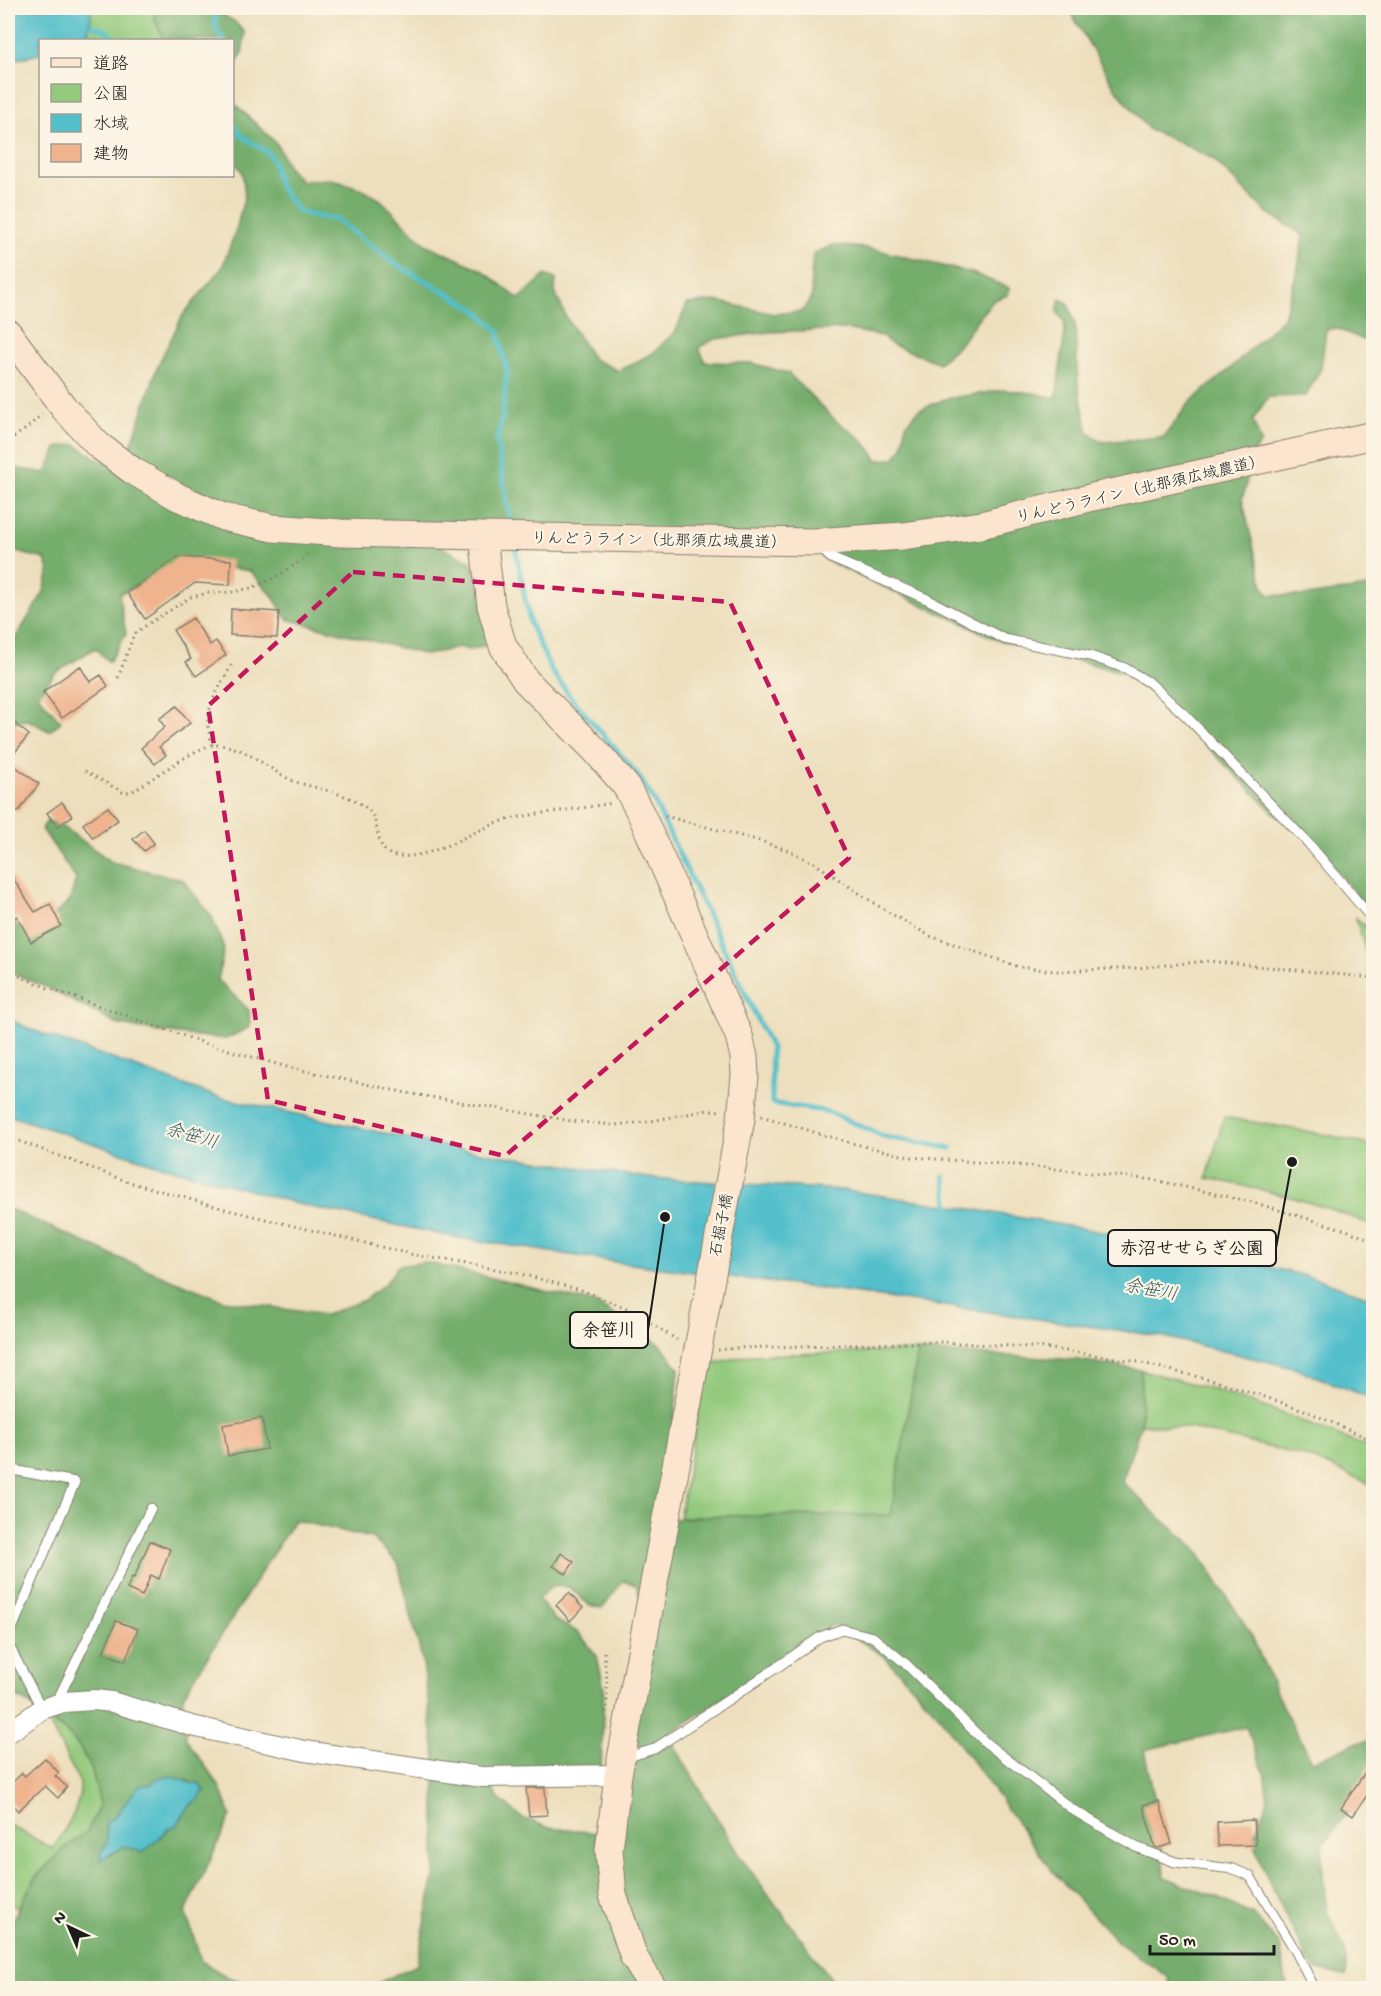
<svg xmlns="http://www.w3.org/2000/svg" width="1381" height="1996" font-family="'Gochi Hand','Klee One',sans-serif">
	<rect width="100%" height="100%" fill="#fcf5e5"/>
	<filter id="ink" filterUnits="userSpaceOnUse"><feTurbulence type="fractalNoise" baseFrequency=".0167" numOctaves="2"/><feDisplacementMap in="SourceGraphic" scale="12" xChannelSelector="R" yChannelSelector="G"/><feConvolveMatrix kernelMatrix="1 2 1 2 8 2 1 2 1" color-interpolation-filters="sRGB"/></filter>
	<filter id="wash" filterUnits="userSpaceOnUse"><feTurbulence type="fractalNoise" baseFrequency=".008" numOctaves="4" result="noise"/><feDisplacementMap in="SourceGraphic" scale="24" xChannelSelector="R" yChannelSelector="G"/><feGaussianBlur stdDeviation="1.35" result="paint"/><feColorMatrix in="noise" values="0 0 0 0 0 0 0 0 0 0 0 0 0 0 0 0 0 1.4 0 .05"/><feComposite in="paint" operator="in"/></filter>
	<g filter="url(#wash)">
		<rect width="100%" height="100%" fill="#eddfbd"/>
		<path fill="#92c97c" stroke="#57724c" stroke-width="1.5" d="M89,8H158L154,18L164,40H86L91,17Z
			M1356,918L1373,933V972H1368V960Z
			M1224,1117L1328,1135L1373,1146V1226C1321,1202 1263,1190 1207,1178Z
			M918,1351L891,1515L713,1516L679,1519L707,1365L749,1355Z
			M1141,1370L1208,1388L1276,1411L1366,1447L1373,1451V1485L1308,1457L1190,1428L1141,1424Z
			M47,1719L67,1732L80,1748L92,1770L100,1804L87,1832L65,1848L35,1878L18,1909L8,1902V1824L53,1849C65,1828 82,1807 80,1783Z"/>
		<path fill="#75ad6c" stroke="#486444" stroke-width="1.5" fill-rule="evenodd" d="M158,8H224L222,14L235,22L245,33L242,54L233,69L232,40H164L154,18Z
			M1068,8H1373V344L1336,328L1326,330L1321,368L1306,396L1268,397L1253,420L1261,443L1250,456L1246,487L1242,499L1263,586L1269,595L1307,596L1373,586V915L1307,835L1277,816L1156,696L1125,673L998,640L826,560L801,537L437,545L471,562L480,591L489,644L470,650L458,647L427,655L287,619L272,595L250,571L206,564L171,569L119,594L126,634L109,662L95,648L55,673L38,695L61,722L49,731L28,720L8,723V650L44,592L49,570L45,559L8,550V467L46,473L57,448L75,444L99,460L116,465L130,449L158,365L183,315L222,268L237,227L245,194L242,172L233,159V102L277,144L288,167L301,181L330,179L360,188L381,200L425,244L482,270L519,299L545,275L556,279L555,292L567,319L593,359L619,371L653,353L676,331L687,304L716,301L774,314L803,311L812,296L811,279L813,254L833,245L873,249L975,274L1009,288L1008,295L994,300L979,317L961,343L939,363L891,344L882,336L845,329L770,332L715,339L699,347L705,362L751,363L788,373L836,421L862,439L878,460L894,459L903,447L906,424L919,410L945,399L1004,390L1033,393L1056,398L1065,331L1064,321L1057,312L1060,299L1068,303L1075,324L1078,384L1088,433L1103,442L1164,437L1189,403L1232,367L1284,317L1298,268L1303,235L1266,212L1213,159L1181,143L1149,130L1115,88Z
			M47,821L63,827L112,862L183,880L212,917L224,948L218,980L249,1010L250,1027L226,1039L152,1031L116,1024L48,988L8,971V919L24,931L48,921L70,900L76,879L42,829Z
			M8,1208L121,1259L223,1300L325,1315L364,1300L386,1283L398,1266L425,1262L595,1303L641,1331L663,1347L679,1369L670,1466L659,1520L713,1516L891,1515L918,1351L1078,1360L1141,1370V1424L1122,1482L1160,1518L1195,1547L1251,1634L1282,1706L1313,1762L1352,1744L1373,1740V1773L1357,1800L1323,1844L1322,1863L1327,1912L1346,1952V1976L1318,1970L1308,1961L1271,1886L1253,1840L1268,1798L1264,1772L1246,1727L1144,1750L1160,1825L1164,1878L1214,1896L1253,1915L1280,1945L1287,1988H1171L1168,1977L1119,1943L1053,1872L938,1714L885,1657L834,1624L668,1735L738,1854L838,1988H367L417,1965L435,1872V1754L423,1663L398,1563L372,1538L294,1520L183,1696L186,1739L218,1784L231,1815L186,1912L201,1961L227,1977L266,1988H8V1928L35,1878L64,1848L87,1832L100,1804L92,1770L80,1748L67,1732L42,1715L35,1707L17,1697L8,1696ZM623,1581L636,1585L650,1628L616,1835L550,1828L522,1818L500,1800L492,1788L493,1773L601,1770L604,1688L597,1656L578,1632L555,1620L538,1599L552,1586L569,1587L589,1605L602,1608ZM170,1777L188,1781L205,1791L189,1807L176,1826H171L160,1836L134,1848L125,1846L116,1851L110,1856L100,1855C102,1851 106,1846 107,1842C107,1839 106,1835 107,1832C114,1808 146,1781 170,1777Z"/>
		<path fill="#52bfcb" stroke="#376e74" stroke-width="1.5" d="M8,8H89L91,17L86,40H40V54L8,61Z
			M8,1019L32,1030L218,1097L453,1148L648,1178L843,1190L971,1209L1171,1244L1315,1278L1373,1298V1399L1294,1368L1160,1336L830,1290L616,1262L453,1237L306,1206L155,1164L8,1115Z
			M169,1776C180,1778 190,1785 199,1784L205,1791L189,1807L176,1826L171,1827L143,1853L125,1846L100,1860V1855L107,1842L106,1822L115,1817L137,1788L142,1785H149L159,1778Z"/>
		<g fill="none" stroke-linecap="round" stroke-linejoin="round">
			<path stroke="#52bfcb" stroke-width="5" d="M217,8C214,22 214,29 224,40
				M92,25L107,31L117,40
				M232,123L242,136L267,152L273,161L279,186L296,209L308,215L336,219L394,263L477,310L498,331L507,372L502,417L497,441L511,528
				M515,546L530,624L551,670L572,699L638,775L654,801L771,1048L772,1103L829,1112L885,1137L951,1148
				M944,1176L950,1213"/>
		</g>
		<g id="blocks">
			<path fill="#efb38e" d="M178,557L231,560L230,585L195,583L145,619L127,593Z
				M231,609L279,612L277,638L230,635Z
				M193,618L210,645L216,641L226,655L196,676L186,662L191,659L173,630Z
				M80,666L90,682L101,675L108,686L62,718L43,692Z
				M177,706L190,723L159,747L166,755L155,764L141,748L165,727L159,719Z
				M8,718L29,735L8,761Z
				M8,761L39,784L18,812L8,804Z
				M62,802L72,816L57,827L47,813Z
				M108,807L118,820L93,838L83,824Z
				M144,830L154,843L144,851L133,839Z
				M8,871L35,912L50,904L61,926L31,942L17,916L8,923Z
				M262,1418L267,1449L228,1456L223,1425Z
				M150,1541L170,1549L159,1579L151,1575L142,1596L127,1589L132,1577L134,1578Z
				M561,1553L574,1562L566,1574L553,1566Z
				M569,1593L583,1608L570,1621L556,1605Z
				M116,1621L138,1629L125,1661L103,1653Z
				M45,1758L59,1773L55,1776L67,1787L58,1798L45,1786L18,1811L8,1799V1787L22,1773L25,1776Z
				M1374,1759V1785L1353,1816L1341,1808Z
				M526,1788H545L547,1815L529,1816Z
				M1159,1801L1172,1844L1158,1848L1155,1847L1143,1805Z
				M1254,1820L1256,1845L1218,1846L1217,1822Z"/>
		</g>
	</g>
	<g filter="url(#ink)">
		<use href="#blocks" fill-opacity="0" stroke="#847e6c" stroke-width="1.5"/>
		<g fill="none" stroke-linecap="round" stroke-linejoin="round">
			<defs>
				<path id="lane" d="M820,548L831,558L927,599L1004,639L1090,656L1125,668L1150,683L1186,716L1309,844L1374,921
					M8,1469L75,1482L8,1638
					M8,1644L42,1709
					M56,1703L151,1508
					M625,1758L654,1749L779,1666L820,1637L842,1629L873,1637L906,1664L986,1743L1073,1810L1136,1847L1175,1862L1233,1869L1250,1876L1295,1950L1313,1985"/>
				<path id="street" d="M8,1733L42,1709L64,1702L94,1700L112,1702L192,1726L305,1751L481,1777L618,1775"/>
				<path id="secondary" d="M8,333L64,408L98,445L133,471L178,497L223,517L273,528L341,533L483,536L814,542L903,536L981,525L1093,497L1374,435
					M483,536L491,606L503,646L526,681L595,750L626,786L641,814L739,1036L744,1057L745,1075L741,1119L618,1775L609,1850L613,1895L634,1957L653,1988"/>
			</defs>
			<use href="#lane" stroke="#847e6c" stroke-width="11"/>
			<use href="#street" stroke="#847e6c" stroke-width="22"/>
			<use href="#secondary" stroke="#847e6c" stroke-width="29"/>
			<path stroke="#847e6c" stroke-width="3" stroke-dasharray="1.5 4.5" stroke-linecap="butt" d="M8,437L12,438L26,429L42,414
				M118,678L134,634L145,626L191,597L208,593L234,592L254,587L276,577L301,561L308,553
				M212,745C211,739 209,733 208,726C206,705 223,682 232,664
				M85,771L124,793L135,790C151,780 197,746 214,745C246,744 268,771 296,782C317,789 356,794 371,813C381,827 374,853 397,856C430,860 470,832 500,822C514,817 530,815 545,813C567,810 590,807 612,803
				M665,816L760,841L787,850L814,863L883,909L930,936L1019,967L1055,971L1136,968L1208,961L1374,978
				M8,971L48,988L201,1042L287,1067L407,1093L572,1121L614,1125L646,1122L708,1110L722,1111
				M761,1116L847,1142L910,1157L1029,1166L1154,1180L1252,1202L1346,1230L1374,1241
				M8,1137L129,1182L232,1211L410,1254L517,1273L581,1290L629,1309L677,1340
				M718,1350L737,1348L942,1342L1046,1348L1134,1361L1226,1384L1304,1410L1374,1441
				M604,1652L607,1682V1713"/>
			<use href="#lane" stroke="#fff" stroke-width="9"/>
			<use href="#street" stroke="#fff" stroke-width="20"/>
			<use href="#secondary" stroke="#fbe5cf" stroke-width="27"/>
		</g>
	</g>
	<path fill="none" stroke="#c2185b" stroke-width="4.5" stroke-dasharray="12 8" stroke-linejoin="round" d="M353,572L730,602L849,858L505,1156L268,1100L208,706Z"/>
	<g text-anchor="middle" stroke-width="4.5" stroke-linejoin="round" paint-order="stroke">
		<g font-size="16" fill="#1c1c1c" stroke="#fcf5e5">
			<text transform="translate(1140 488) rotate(-13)" y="6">りんどうライン（北那須広域農道）</text>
			<text transform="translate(659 539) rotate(1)" y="6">りんどうライン（北那須広域農道）</text>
			<text transform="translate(720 1225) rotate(-79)" y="6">石掘子橋</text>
		</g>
		<g font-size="18" font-style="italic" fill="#325d62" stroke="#fcf5e5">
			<text transform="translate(192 1135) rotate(16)" y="6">余笹川</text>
			<text transform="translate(1151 1289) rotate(11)" y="6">余笹川</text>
		</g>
	</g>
	<path fill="none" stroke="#1c1c1c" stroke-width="2" d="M1292 1162L1276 1248M665 1217L648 1330"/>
	<g fill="#1c1c1c" stroke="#fcf5e5" stroke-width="2">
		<circle cx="1292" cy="1162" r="6"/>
		<circle cx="665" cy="1217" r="6"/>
	</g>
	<g fill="#fcf5e5" stroke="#1c1c1c" stroke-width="2">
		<rect x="1108" y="1230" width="168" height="36" rx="6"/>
		<rect x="570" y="1312" width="78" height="36" rx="6"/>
	</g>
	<g font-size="18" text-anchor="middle" font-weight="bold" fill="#1c1c1c">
		<text x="1192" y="1254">赤沼せせらぎ公園</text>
		<text x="609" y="1336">余笹川</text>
	</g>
	<rect width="1381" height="1996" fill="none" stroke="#fcf5e5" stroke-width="30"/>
	<rect x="39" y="39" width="195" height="138" fill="#fcf5e5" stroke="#a29e95" stroke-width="1.5"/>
	<rect x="51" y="58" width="30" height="9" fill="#fbe5cf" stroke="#a29e95" stroke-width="1.5"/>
	<text x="93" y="69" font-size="18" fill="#1c1c1c">道路</text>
	<rect x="51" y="84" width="30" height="18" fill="#92c97c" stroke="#a29e95" stroke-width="1.5"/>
	<text x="93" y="99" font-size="18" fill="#1c1c1c">公園</text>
	<rect x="51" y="114" width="30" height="18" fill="#52bfcb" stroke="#a29e95" stroke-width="1.5"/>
	<text x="93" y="129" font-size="18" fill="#1c1c1c">水域</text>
	<rect x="51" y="144" width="30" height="18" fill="#efb38e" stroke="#a29e95" stroke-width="1.5"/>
	<text x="93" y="159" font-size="18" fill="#1c1c1c">建物</text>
	<g transform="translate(69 1927) rotate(316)" stroke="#fcf5e5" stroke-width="4.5" paint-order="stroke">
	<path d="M0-4.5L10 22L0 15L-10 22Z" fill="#1c1c1c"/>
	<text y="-9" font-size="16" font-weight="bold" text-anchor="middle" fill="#1c1c1c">N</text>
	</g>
	<path d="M1150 1945v9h124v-9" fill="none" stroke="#1c1c1c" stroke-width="3"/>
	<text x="1159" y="1945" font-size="18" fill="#1c1c1c" stroke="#fcf5e5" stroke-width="4.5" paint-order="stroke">50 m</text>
</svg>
